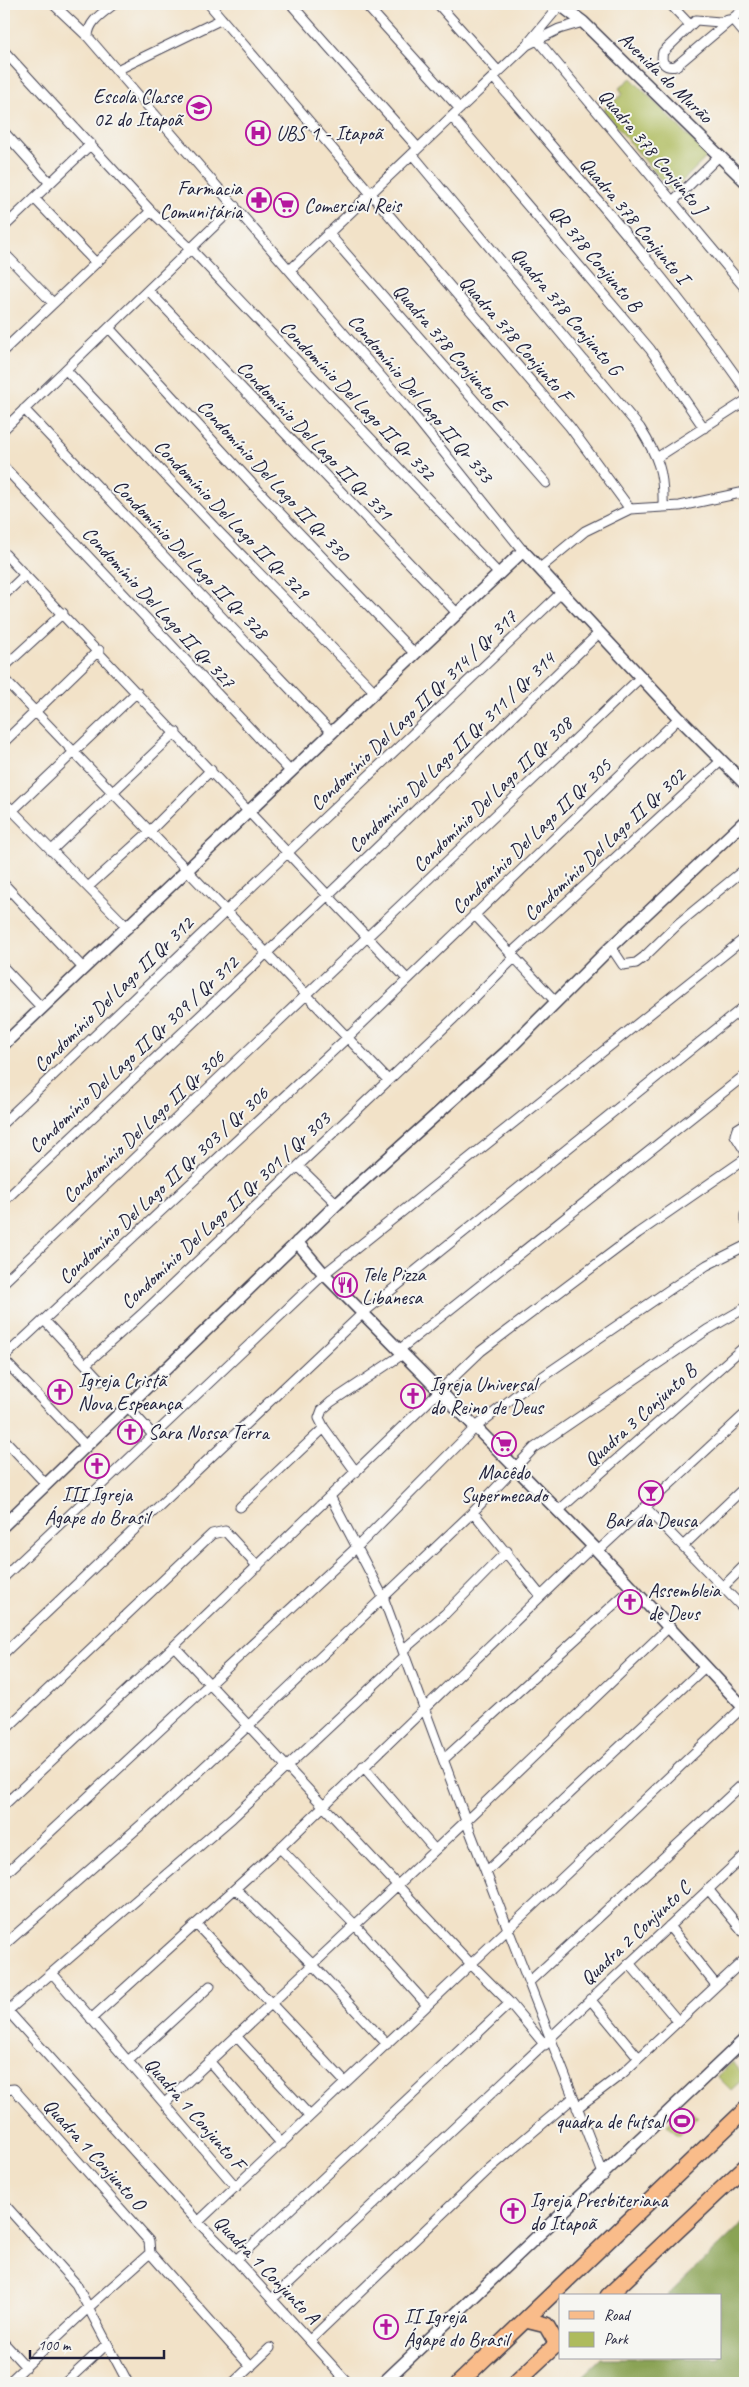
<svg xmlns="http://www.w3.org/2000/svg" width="749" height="2387" font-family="Caveat,sans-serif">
	<rect width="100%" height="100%" fill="#f6f6f2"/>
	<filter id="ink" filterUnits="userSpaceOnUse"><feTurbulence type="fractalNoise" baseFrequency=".02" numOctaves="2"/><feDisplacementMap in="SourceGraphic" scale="10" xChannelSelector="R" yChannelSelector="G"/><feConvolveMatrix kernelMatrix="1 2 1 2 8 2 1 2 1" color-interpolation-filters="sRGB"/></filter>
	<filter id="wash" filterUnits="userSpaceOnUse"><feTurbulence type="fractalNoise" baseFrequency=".0096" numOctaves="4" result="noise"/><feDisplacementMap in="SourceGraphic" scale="20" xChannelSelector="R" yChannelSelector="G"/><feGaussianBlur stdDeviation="1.12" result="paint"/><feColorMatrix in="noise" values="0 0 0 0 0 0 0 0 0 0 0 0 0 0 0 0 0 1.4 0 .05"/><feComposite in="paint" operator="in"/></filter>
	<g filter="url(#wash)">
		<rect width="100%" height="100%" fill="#f2e2c8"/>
		<path fill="#aebb5d" stroke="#686e4c" d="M631,78L708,156L671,192L603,110L623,94L619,88Z
			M733,2062L745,2077L731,2090L717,2076Z
			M687,2107L697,2117L678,2136L667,2125Z"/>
		<path fill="#8aa354" stroke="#566248" d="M745,2221V2383H575L601,2358H720V2296H667Z"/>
	</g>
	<g filter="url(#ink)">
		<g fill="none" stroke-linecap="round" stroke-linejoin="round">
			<defs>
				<path id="minor" d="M53,4L88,37L410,410L523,551
					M209,4L570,427L630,509
					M291,4L418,148
					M365,4L460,109
					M438,4L498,71
					M670,4L690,25
					M745,8L676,66C665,68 660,63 663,52L696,20L720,22L732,19L745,34
					M534,36L745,288
					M88,37C88,21 103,13 114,4
					M530,41L560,5
					M4,51L151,211L192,250L498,573
					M117,70L222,19
					M493,77C579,179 669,279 745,389
					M452,117L650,349L704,428
					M4,132L49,182
					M412,154L640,428C658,457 664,472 663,506
					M34,198L95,262
					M673,201L720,155
					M4,227L91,144
					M328,233L546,483
					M4,253L53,303
					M290,270L527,45L559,29L583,22
					M149,291L456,612
					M110,329L256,488L414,653
					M4,350L151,211
					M66,370L217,530L374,691
					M24,409L331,732
					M4,429L235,206
					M658,457L745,401
					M4,467L290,771
					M4,553L407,979
					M539,569L585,531L630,509L680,506L745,492
					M4,595L25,575
					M4,667L63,613
					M4,679L388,1080
					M4,742L99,650
					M4,802L128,928
					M12,811L137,692
					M51,851L176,732
					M4,884L84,969
					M88,887L149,832L211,770
					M474,914L556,1002
					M611,947L623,965L636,963L644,957L679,923L745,869
					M510,954L722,760
					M4,968L42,1008
					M4,1122L562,592
					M745,1124L737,1129L735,1135L745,1151
					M298,1166L337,1204
					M4,1201L327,896L599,633
					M745,1215V1221
					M4,1282L641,677
					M44,1320L101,1381
					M399,1350L745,1075
					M4,1357L347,1038L679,718
					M4,1360L86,1446
					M86,1364L144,1312L452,1020L514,958
					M128,1407L153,1435
					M4,1439L46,1484
					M356,1472L324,1428L319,1418L322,1410L331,1402L403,1354
					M330,1496L383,1597L466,1821L604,2176
					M240,1507L324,1428
					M645,1507L745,1610
					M558,1511L745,1346
					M473,1512L541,1596
					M684,1545L745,1487
					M598,1551L745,1414
					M4,1577L324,1274L745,938
					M723,1587L745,1565
					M174,1646L471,1964L510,2003L545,2045
					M403,1650L445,1614L507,1551
					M4,1653L363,1313L745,1006
					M4,1731L212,1534L225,1531L258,1567
					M444,1759L633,1587
					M363,1766L435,1850
					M4,1805L174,1646L481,1351L638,1233L745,1159
					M280,1848L355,1925L427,2005
					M487,1871L706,1666
					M4,1875L357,1547L476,1427L520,1392L678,1284L707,1265L745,1246
					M236,1889L313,1965L387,2044
					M708,1889L745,1934
					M197,1925L345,2082
					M669,1926L716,1985
					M4,1945L157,1811L248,1726L473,1512L534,1448L707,1330L745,1308
					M629,1963L677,2020
					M53,1974L236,2187
					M529,1982L745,1782
					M590,1999L638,2057
					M8,2011L198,2222L236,2260L348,2383
					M4,2014L232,1818L405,1656
					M91,2019L280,1848L593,1546
					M237,2037L310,2116
					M128,2061L210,1986
					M209,2061L282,2144
					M4,2090L14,2089L21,2097L149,2241L150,2253
					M165,2103L466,1821L669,1627
					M577,2108L623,2073L745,1959
					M4,2204L76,2284L128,2383
					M198,2222L743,1707
					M150,2253L251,2367
					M236,2260L510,2003
					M272,2299L745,1855
					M310,2340L489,2169L573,2098
					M4,2343L26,2367
					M8,2383L88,2308L150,2253
					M65,2383L107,2344
					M233,2383L270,2348"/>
				<path id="tertiary" d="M559,4L583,22L745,181
					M4,1044L523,551L679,718L745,784
					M297,1242L324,1274L593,1546L745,1709
					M4,1525L337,1204L506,1052L611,947L745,821
					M383,2383L745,2039"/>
				<path id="primary" d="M608,2296L745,2167
					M526,2320L546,2325L557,2344
					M459,2383L745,2110
					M515,2383L560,2341"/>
			</defs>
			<use href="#minor" stroke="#413f50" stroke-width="11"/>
			<use href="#tertiary" stroke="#413f50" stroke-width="14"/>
			<use href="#primary" stroke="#413f50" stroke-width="18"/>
			<use href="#minor" stroke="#fff" stroke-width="9"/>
			<use href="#tertiary" stroke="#fff" stroke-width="11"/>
			<use href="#primary" stroke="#f9bc8a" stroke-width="15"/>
		</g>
	</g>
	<defs>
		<symbol id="school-ring" viewBox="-11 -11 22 22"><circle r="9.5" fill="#f6f6f2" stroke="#b5179e" stroke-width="1.5"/><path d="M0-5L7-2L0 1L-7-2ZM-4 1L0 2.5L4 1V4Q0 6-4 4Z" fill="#b5179e"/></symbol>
		<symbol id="hospital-ring" viewBox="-11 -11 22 22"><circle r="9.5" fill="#f6f6f2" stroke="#b5179e" stroke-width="1.5"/><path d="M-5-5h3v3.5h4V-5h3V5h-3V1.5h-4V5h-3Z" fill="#b5179e"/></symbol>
		<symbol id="pharmacy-ring" viewBox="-11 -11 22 22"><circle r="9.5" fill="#f6f6f2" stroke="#b5179e" stroke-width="1.5"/><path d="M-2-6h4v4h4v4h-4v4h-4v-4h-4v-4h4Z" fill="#b5179e"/></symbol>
		<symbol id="supermarket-ring" viewBox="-11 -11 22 22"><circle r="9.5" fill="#f6f6f2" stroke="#b5179e" stroke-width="1.5"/><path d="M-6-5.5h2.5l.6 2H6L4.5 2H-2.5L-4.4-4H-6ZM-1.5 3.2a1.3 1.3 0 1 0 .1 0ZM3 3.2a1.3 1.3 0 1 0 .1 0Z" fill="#b5179e"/></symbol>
		<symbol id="restaurant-ring" viewBox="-11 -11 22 22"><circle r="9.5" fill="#f6f6f2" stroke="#b5179e" stroke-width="1.5"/><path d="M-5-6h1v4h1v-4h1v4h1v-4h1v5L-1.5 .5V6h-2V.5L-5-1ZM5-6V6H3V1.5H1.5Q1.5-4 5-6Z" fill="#b5179e"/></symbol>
		<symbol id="church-ring" viewBox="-11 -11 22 22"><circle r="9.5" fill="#f6f6f2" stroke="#b5179e" stroke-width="1.5"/><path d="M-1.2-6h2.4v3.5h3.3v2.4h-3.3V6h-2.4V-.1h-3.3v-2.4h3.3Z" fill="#b5179e"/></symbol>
		<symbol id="bar-ring" viewBox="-11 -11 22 22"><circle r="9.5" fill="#f6f6f2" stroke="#b5179e" stroke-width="1.5"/><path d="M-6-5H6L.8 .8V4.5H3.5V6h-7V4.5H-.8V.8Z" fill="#b5179e"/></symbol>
		<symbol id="stadium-ring" viewBox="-11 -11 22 22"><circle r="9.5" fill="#f6f6f2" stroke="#b5179e" stroke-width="1.5"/><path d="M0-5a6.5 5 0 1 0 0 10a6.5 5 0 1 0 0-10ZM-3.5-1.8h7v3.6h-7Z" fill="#b5179e"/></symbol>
	</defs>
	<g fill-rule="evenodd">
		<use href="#school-ring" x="185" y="94" width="28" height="28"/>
		<use href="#hospital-ring" x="244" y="119" width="28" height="28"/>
		<use href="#pharmacy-ring" x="245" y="186" width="28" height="28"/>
		<use href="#supermarket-ring" x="272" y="191" width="28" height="28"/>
		<use href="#restaurant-ring" x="331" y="1271" width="28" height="28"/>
		<use href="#church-ring" x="46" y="1378" width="28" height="28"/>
		<use href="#church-ring" x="399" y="1382" width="28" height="28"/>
		<use href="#church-ring" x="116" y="1418" width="28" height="28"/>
		<use href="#supermarket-ring" x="490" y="1430" width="28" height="28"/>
		<use href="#church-ring" x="83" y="1452" width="28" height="28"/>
		<use href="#bar-ring" x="637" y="1479" width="28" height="28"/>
		<use href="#church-ring" x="616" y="1588" width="28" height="28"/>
		<use href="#stadium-ring" x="668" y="2107" width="28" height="28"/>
		<use href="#church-ring" x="499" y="2197" width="28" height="28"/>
		<use href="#church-ring" x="372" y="2313" width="28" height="28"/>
	</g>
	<g text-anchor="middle" stroke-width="4" stroke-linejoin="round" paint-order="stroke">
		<g font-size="20" fill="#22223b" stroke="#f6f6f2">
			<text transform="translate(666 77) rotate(44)" y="7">Avenida do Murão</text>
			<text transform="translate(653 151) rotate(50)" y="7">Quadra 378 Conjunto J</text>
			<text transform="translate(635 220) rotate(50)" y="7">Quadra 378 Conjunto I</text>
			<text transform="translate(596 258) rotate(50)" y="7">QR 378 Conjunto B</text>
			<text transform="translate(567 311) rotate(50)" y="7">Quadra 378 Conjunto G</text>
			<text transform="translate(516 338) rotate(49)" y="7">Quadra 378 Conjunto F</text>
			<text transform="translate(450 347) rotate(49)" y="7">Quadra 378 Conjunto E</text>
			<text transform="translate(421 398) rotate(50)" y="7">Condomínio Del Lago II Qr 333</text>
			<text transform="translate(358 400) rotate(46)" y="7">Condomínio Del Lago II Qr 332</text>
			<text transform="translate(315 440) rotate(46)" y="7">Condomínio Del Lago II Qr 331</text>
			<text transform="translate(274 480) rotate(47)" y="7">Condomínio Del Lago II Qr 330</text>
			<text transform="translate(232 519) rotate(46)" y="7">Condomínio Del Lago II Qr 329</text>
			<text transform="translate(191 559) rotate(46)" y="7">Condomínio Del Lago II Qr 328</text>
			<text transform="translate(159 607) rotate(47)" y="7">Condomínio Del Lago II Qr 327</text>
			<text transform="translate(413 710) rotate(-44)" y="7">Condomínio Del Lago II Qr 314 / Qr 317</text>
			<text transform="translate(451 752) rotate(-44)" y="7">Condomínio Del Lago II Qr 311 / Qr 314</text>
			<text transform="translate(492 794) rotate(-44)" y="7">Condomínio Del Lago II Qr 308</text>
			<text transform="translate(531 836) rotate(-44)" y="7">Condomínio Del Lago II Qr 305</text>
			<text transform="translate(604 844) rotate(-43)" y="7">Condomínio Del Lago II Qr 302</text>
			<text transform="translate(113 994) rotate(-44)" y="7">Condomínio Del Lago II Qr 312</text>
			<text transform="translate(133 1054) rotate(-43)" y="7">Condomínio Del Lago II Qr 309 / Qr 312</text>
			<text transform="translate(143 1126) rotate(-43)" y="7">Condomínio Del Lago II Qr 306</text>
			<text transform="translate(163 1185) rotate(-43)" y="7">Condomínio Del Lago II Qr 303 / Qr 306</text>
			<text transform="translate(225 1210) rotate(-43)" y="7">Condomínio Del Lago II Qr 301 / Qr 303</text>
			<text transform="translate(640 1415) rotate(-42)" y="7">Quadra 3 Conjunto B</text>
			<text transform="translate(635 1933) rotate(-43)" y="7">Quadra 2 Conjunto C</text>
			<text transform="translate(195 2113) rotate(49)" y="7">Quadra 1 Conjunto F</text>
			<text transform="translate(95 2154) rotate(48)" y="7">Quadra 1 Conjunto O</text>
			<text transform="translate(267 2269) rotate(46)" y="7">Quadra 1 Conjunto A</text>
		</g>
		<g font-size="20" fill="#22223b" stroke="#f6f6f2" text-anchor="start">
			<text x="182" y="103" text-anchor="end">Escola Classe<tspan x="182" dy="23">02 do Itapoã</tspan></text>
			<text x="276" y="140">UBS 1 - Itapoã</text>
			<text x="242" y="195" text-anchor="end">Farmacia<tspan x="242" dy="23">Comunitária</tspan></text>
			<text x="304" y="212">Comercial Reis</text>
			<text x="362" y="1281">Tele Pizza<tspan x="362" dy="23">Libanesa</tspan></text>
			<text x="78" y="1387">Igreja Cristã<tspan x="78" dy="23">Nova Espeança</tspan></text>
			<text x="430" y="1391">Igreja Universal<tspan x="430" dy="23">do Reino de Deus</tspan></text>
			<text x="148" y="1439">Sara Nossa Terra</text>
			<text x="504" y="1479" text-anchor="middle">Macêdo<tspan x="504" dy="23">Supermecado</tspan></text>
			<text x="97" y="1501" text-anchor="middle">III Igreja<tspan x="97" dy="23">Ágape do Brasil</tspan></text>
			<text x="651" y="1527" text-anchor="middle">Bar da Deusa</text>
			<text x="648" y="1597">Assembleia<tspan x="648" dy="23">de Deus</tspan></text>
			<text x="664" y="2128" text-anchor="end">quadra de futsal</text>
			<text x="530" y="2207">Igreja Presbiteriana<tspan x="530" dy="23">do Itapoã</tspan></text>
			<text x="404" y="2323">II Igreja<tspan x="404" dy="23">Ágape do Brasil</tspan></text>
		</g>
	</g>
	<rect width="749" height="2387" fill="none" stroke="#f6f6f2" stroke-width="20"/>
	<rect x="559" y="2294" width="162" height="65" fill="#f6f6f2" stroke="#a1a1a9"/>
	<rect x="569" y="2311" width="25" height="8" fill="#f9bc8a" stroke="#a1a1a9"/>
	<text x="604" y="2320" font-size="15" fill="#22223b">Road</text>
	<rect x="569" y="2332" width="25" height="15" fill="#aebb5d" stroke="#a1a1a9"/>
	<text x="604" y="2344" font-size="15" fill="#22223b">Park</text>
	<path d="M30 2350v8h134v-8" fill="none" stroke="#22223b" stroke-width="2.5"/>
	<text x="38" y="2350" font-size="15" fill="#22223b" stroke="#f6f6f2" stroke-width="4" paint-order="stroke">100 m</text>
</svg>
